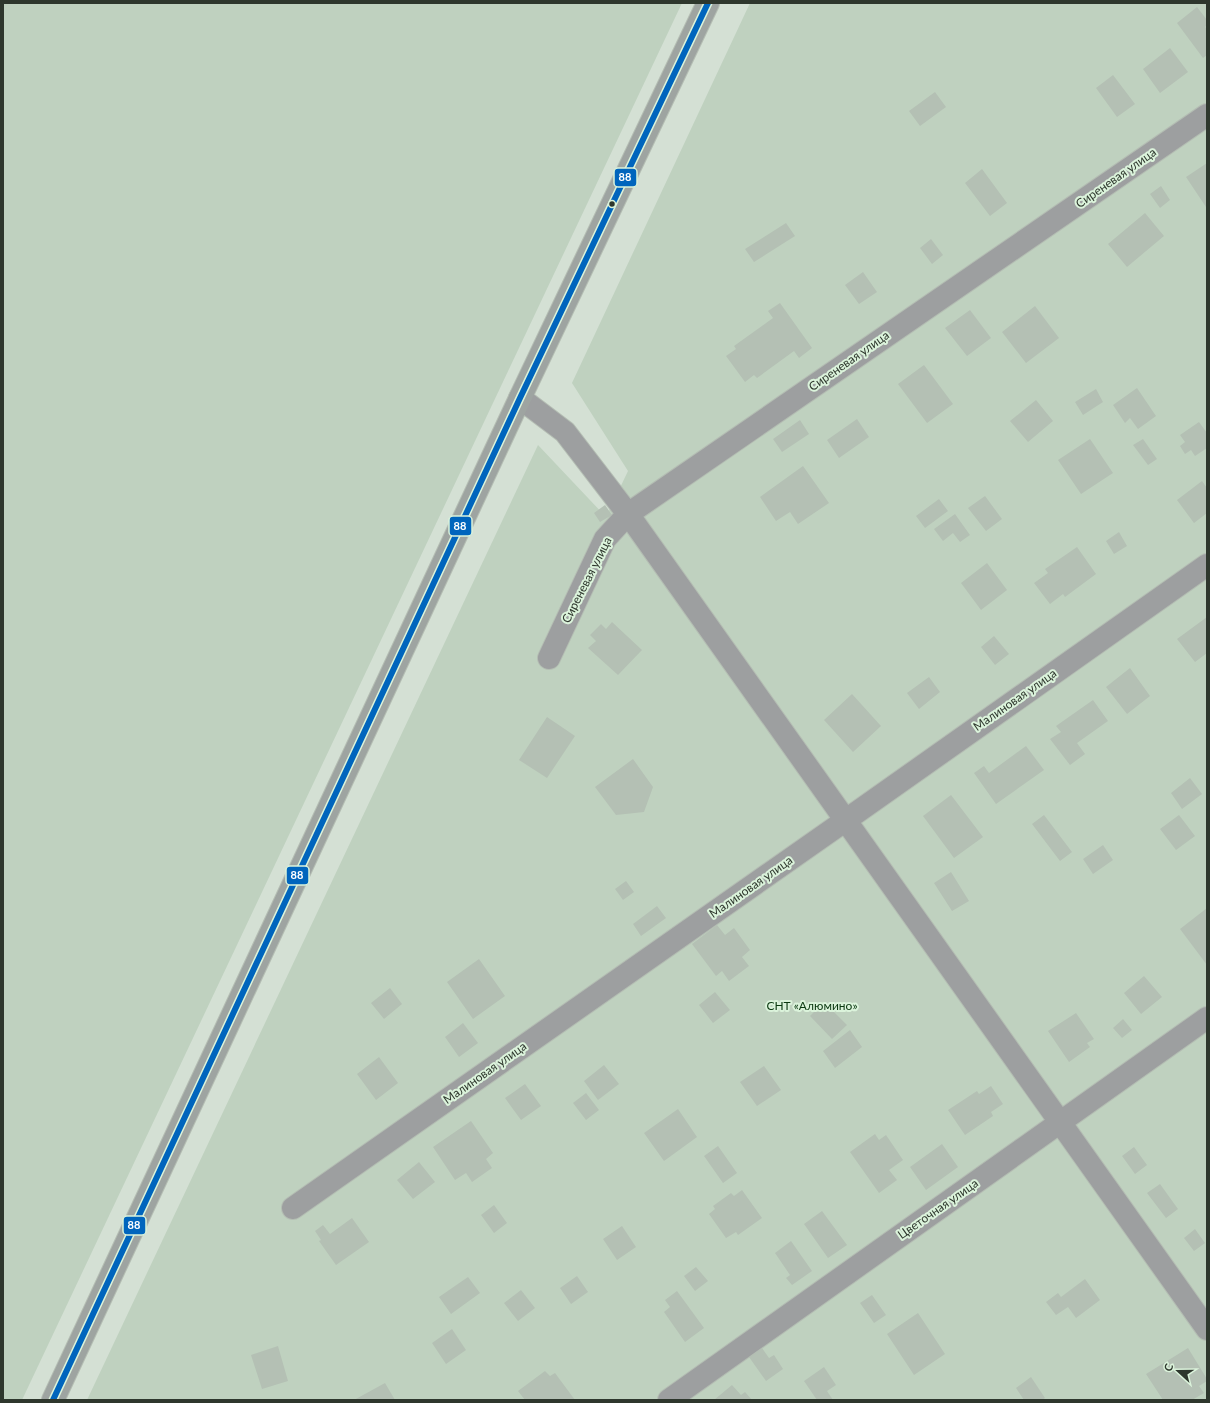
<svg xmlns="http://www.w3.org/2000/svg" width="1210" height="1403" font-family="Lato,sans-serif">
	<rect width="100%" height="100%" fill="#d4e0d4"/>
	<path fill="#bfd1bf" d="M3,3H682L22,1400H3Z
		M750,3H1207V1400H87L538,445L606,517L628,471L572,383Z"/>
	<path fill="#b4c0b4" d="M1197,7L1207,20V25L1205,27L1207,29V55L1203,58L1177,23Z
		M1170,48L1188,72L1160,93L1143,69Z
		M1113,75L1135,104L1117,117L1096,88Z
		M935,92L946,107L920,126L909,111Z
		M1207,163V206L1206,207L1186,177Z
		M982,169L1007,203L990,216L965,183Z
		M1161,186L1170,200L1160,208L1150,194Z
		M1145,213L1164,236L1127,267L1108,244Z
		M786,223L795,236L754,262L745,249Z
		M931,239L943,255L932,264L920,248Z
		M863,272L877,292L859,304L845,285Z
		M780,303L812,348L799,358L794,351L757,378L754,375L745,382L726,356L736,349L734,346L773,318L768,311Z
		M1035,306L1059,338L1026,363L1002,332Z
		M970,310L991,338L967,356L945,328Z
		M924,365L953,404L927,423L898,384Z
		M1137,388L1156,416L1138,429L1130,418L1125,423L1113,405Z
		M1096,389L1103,402L1083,415L1075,402Z
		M1036,400L1053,421L1028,442L1010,421Z
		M857,419L869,437L839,458L827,440Z
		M800,420L809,434L782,452L773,439Z
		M1199,422L1207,433V448L1195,456L1191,450L1185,454L1180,446L1185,442L1180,435Z
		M1090,439L1113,473L1081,494L1058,460Z
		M1143,439L1157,459L1148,465L1133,445Z
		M803,466L829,503L798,524L790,512L776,521L760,497Z
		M1202,481L1207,488V513L1194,523L1177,500Z
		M985,496L1002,519L986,531L968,508Z
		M939,499L948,511L925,528L916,516Z
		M605,505L612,515L600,522L594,513Z
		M955,514L970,535L960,542L953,533L943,541L934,529Z
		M1119,532L1127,546L1114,554L1106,541Z
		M1077,547L1096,574L1065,597L1063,594L1050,604L1034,583L1048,573L1045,569Z
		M987,563L1007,590L981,610L961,583Z
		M1207,617V653L1195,662L1177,639Z
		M612,622L642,650L618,675L588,648L596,641L590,635L601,624L606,629Z
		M994,636L1009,654L995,665L981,647Z
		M1130,668L1150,696L1127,714L1106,687Z
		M929,677L940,692L919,709L907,693Z
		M852,694L881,726L853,752L824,720Z
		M1093,700L1108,721L1077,743L1085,754L1070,765L1050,739L1061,732L1056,726Z
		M547,717L575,736L547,778L519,760Z
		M1026,746L1044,770L996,804L974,773L984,766L989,773Z
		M633,759L653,787L644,812L616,815L595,787Z
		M1190,778L1202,794L1182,809L1171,793Z
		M951,795L983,837L954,858L923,816Z
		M1044,815L1072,852L1060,861L1032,824Z
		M1179,815L1195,836L1176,850L1160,829Z
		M1103,845L1113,860L1093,874L1083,859Z
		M951,872L969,901L952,911L934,883Z
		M626,881L634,892L623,900L615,889Z
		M657,906L666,918L641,936L633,924Z
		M1207,908V965L1180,929Z
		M717,925L725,935L734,928L750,950L742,957L749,966L729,981L722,971L716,976L692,944Z
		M479,959L505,996L473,1019L447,982Z
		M1144,976L1162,997L1141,1014L1124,993Z
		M390,988L402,1004L384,1019L371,1003Z
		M715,992L730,1010L713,1023L699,1005Z
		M828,1006L847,1025L832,1039L810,1016L818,1008L823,1012Z
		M1076,1013L1094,1039L1087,1043L1090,1047L1069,1062L1048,1031Z
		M1123,1019L1132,1030L1122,1038L1113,1028Z
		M463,1023L478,1043L459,1057L445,1037Z
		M850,1030L862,1047L835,1068L823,1051Z
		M379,1057L398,1083L376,1100L357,1074Z
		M604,1065L619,1084L598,1100L584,1081Z
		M764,1066L781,1090L757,1106L740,1082Z
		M525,1084L541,1106L521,1120L505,1098Z
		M991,1086L1003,1104L991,1112L993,1116L965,1135L948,1110L977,1091L979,1094Z
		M586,1093L599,1110L586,1120L573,1103Z
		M678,1109L697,1137L664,1161L644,1133Z
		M471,1121L493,1153L486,1159L492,1168L472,1182L466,1173L455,1180L433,1147Z
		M875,1134L879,1140L886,1135L903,1160L889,1170L897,1180L879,1193L850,1152Z
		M942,1144L958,1167L926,1190L910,1167Z
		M718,1146L737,1173L723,1183L704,1156Z
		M1134,1147L1147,1165L1135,1174L1122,1156Z
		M419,1162L435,1182L413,1199L397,1180Z
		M1160,1184L1178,1209L1166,1218L1147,1193Z
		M742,1190L762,1218L738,1235L736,1232L726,1238L709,1214L715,1209L713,1206L731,1193L734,1196Z
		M494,1205L507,1223L494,1233L481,1215Z
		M822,1211L847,1245L828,1258L804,1224Z
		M352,1218L369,1242L336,1265L319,1241L321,1240L315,1231L323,1225L330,1234Z
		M622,1226L636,1247L617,1260L603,1239Z
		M1195,1229L1205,1243L1194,1251L1184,1238Z
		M791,1241L812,1271L792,1285L786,1278L790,1275L775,1253Z
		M696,1267L708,1281L695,1291L684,1276Z
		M577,1276L588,1292L571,1304L560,1288Z
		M468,1277L480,1293L451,1314L439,1297Z
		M1085,1279L1100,1300L1076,1318L1068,1307L1056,1315L1046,1302L1058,1293L1061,1297Z
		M521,1290L535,1308L518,1321L504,1303Z
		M677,1291L704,1328L685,1342L664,1312L670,1307L665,1300Z
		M872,1295L886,1315L874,1323L860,1303Z
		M918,1313L945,1354L914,1375L887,1334Z
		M452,1329L466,1350L446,1364L432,1343Z
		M278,1346L288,1381L262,1389L251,1355Z
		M762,1348L769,1358L774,1355L783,1369L766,1381L749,1357Z
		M1188,1348L1207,1379V1381L1199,1386L1204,1393L1192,1400H1163L1146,1374Z
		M824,1367L836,1385L827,1391L833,1400H817L804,1381Z
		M545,1371L550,1376L555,1373L575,1400H525L518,1391Z
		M1031,1377L1045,1398L1042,1400H1024L1016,1388Z
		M385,1383L395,1400H354Z
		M732,1385L741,1395L745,1392L752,1400H714Z"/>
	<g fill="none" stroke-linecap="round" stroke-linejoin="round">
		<defs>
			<path id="minor" d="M520,398L565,432L628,514L1207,1329
				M549,658L605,539L628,514L1207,115
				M293,1208L846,820L1207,565
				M669,1400L1207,1018"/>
			<path id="major" d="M53,1400L520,398L708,3"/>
		</defs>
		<use href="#minor" stroke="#b4bdb3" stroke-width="24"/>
		<use href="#major" stroke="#b4bdb3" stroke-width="24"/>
		<use href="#minor" stroke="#9d9fa0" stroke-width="22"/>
		<use href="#major" stroke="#9ea4a1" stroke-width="22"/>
		<defs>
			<path id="bus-1" d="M53,1400L520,398L708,3"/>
		</defs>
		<use href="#bus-1" stroke="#dbf3db" stroke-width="9"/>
		<use href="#bus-1" stroke="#0065bd" stroke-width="6"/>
	</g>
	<circle fill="#2e372d" stroke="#dbf3db" stroke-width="1.5" cx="612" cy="204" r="3.5"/>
	<g text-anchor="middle" stroke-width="4" stroke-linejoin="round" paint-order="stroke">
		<g font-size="12" fill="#2e372d" stroke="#dbf3db">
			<text transform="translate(1116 178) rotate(-35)" y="4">Сиреневая улица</text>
			<text transform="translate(849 361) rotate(-35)" y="4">Сиреневая улица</text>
			<text transform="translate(587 580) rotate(-63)" y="4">Сиреневая улица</text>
			<text transform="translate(1015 700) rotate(-35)" y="4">Малиновая улица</text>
			<text transform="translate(751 887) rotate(-35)" y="4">Малиновая улица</text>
			<text transform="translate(485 1073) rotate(-35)" y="4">Малиновая улица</text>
			<text transform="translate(938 1209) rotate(-35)" y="4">Цветочная улица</text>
		</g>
		<g font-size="12" fill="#0a3810" stroke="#dbf3db">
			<text x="812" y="1010">СНТ «Алюмино»</text>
		</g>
	</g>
	<g stroke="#dbf3db" stroke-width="1.5">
		<rect x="614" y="168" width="23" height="19" rx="4" fill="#0065bd"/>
		<rect x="449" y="516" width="23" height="20" rx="4" fill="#0065bd"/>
		<rect x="286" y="866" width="23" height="19" rx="4" fill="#0065bd"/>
		<rect x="123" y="1216" width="23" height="19" rx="4" fill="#0065bd"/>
	</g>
	<g font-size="11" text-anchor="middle" font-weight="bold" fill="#fff">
		<text x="625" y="181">88</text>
		<text x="460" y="530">88</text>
		<text x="297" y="879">88</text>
		<text x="134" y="1229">88</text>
	</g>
	<rect width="1210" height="1403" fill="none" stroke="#2e372d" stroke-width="8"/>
	<g transform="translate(1178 1371) rotate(291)" stroke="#dbf3db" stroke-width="3" paint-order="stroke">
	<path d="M0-3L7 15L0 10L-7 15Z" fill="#2e372d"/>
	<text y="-6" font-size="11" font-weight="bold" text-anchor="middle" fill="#2e372d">С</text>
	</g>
</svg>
